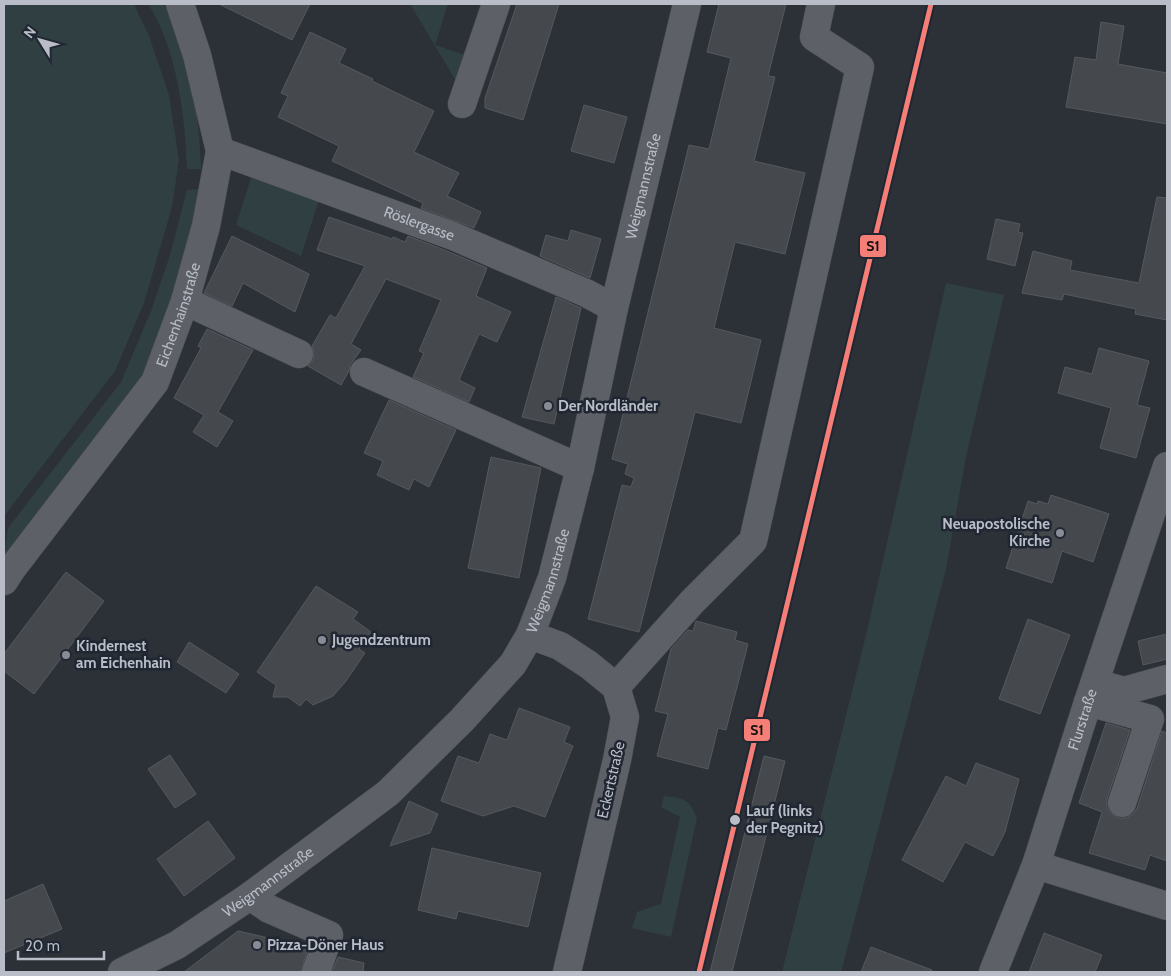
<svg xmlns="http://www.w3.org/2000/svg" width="1171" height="976" font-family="Cabin,sans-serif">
	<rect width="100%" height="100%" fill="#2c3138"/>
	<path fill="#2f3f42" d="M4,4H134L149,36L169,95L179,160L172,207L144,303L115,371L4,516Z
		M148,4H164C174,27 185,52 191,77C197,107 200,138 201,169H187C185,117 177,48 148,4Z
		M410,4H448L435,45L465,55L456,81Z
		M258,177L319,200L301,256L236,225L251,178Z
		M199,189C194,233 182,274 167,315C159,339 151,361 140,383L4,557L8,528L121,382L151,311L170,255L187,190Z
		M946,283L1004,295L966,457L946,569L841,972H782L866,635Z
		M664,796C685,798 689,799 697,818L671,937L632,928L637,912L661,904L680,817L661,807Z"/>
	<path fill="#45494e" stroke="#55595f" d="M219,4H310L292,40Z
		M517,4H559L523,120L485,108V98Z
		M719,4H786L768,76L775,77L754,161L805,173L785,254L735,242L714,328L761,340L741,423L695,412L639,632L588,619L622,485L631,487L634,478L625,474L628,464L612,459L689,145L709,149L731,58L707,52Z
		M1101,22L1124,26L1118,64L1167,73V124L1066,107L1075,57L1096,60Z
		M310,32L346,49L339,63L373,79L372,81L434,111L414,152L459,173L447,196L481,212L474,228L421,208L423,203L332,161L339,146L278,117L288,96L281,93Z
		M584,105L627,117L614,163L571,151Z
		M1157,197L1167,198V320L1135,314L1136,309L1064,294L1062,300L1022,293L1033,251L1072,261L1070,270L1139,283Z
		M329,217L392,239L393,237L405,242L408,236L447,251L487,268L476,296L511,312L497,342L479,334L459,380L475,388L469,402L413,377L424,353L419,351L441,300L386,279L351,344L361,350L350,365L349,371L341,385L308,366L313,360L314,352L312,346L330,315L336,318L365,266L317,250Z
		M996,219L1020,224L1018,232L1023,233L1015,266L987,259Z
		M571,230L601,239L590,278L540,256L546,235L568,241Z
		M232,236L309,274L295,312L243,283L232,306L204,293Z
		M556,297L581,308L554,424L522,417Z
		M207,329L253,350L218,412L233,421L217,447L193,432L204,415L174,398L201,348L198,346Z
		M1099,348L1149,361L1137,405L1150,408L1136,458L1100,448L1111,408L1058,393L1065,367L1092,374Z
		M389,400L456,430L429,487L414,479L409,490L377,475L383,461L364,453Z
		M491,457L541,468L519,578L468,568Z
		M1051,495L1109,514L1093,562L1062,551L1052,583L1006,568L1028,501L1037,504L1038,501L1048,504Z
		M66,572L104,601L34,694L4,671V654Z
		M316,586L358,612L353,619L371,632L359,649L365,653L346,681L333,696L313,705L306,699L300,706L288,697H273L276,685L257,672Z
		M1028,619L1070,635L1040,714L999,699Z
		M696,621L737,632L735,640L748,644L726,730L718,728L708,769L657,756L668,714L655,711L671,649L688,630L693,631Z
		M1167,634V659L1143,665L1138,641Z
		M189,642L239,674L226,693L177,662Z
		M519,708L570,727L564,742L573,746L545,817L514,806L483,816L441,801L458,756L479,763L490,734L507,740Z
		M1106,723L1130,730L1107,799V807L1110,813L1118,818H1126L1133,814L1137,808L1162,731L1167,733V861L1150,855L1145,870L1089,853L1102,812L1079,803Z
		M170,755L196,794L175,808L148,769Z
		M764,756L785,761L732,972H710Z
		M976,763L1019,779L1005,832L993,856L965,842L943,882L902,860L946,776L966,786Z
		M409,801L438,814L430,833L390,846Z
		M208,821L235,858L184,896L157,859Z
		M432,848L541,873L528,927L458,911L456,919L418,910Z
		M43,884L62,929L4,953V901Z
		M238,931L308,947L301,972H184Z
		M1044,933L1102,955L1095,972H1029Z
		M871,947L932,970L931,972H861Z
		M338,957L364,963L363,972H332Z"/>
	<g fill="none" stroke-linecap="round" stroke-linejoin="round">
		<defs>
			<g id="minor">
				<path d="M462,104L496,4"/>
				<path id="s1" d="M220,151L453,236L586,293L614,308"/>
				<path d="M185,301L299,354"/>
				<path d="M364,372L580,468"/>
				<path id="s2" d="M4,581L11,570L155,382L185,301L206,226L220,151L197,55L180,4"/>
				<path d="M530,635L560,646L589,665L616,687L625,717L617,760L567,972"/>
				<path d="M1095,683L1124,691L1167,679"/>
				<path d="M616,687L692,602L753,541L860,67L814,37L821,4"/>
				<path d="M1088,702L1150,719L1122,803"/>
				<path d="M1036,865L1167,906"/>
				<path d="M250,896L269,909L329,935L316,972"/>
				<path id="s3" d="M122,972L177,945L250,896L388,793L462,720L513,664L530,635L552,578L580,468L614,308L687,4"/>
				<path id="s4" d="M993,972L1036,865L1088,702L1167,466"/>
			</g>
		</defs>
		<use href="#minor" stroke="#494c51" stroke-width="29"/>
		<use href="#minor" stroke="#5d6066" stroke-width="28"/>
		<defs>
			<path id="rail-1" d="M699,972L931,4"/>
		</defs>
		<use href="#rail-1" stroke="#212732" stroke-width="9"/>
		<use href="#rail-1" stroke="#f57e77" stroke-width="5"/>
	</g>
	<g fill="#878c96" stroke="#212732" stroke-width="2">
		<circle cx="548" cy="406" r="5"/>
		<circle cx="1060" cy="533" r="5"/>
		<circle cx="322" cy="640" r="5"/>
		<circle cx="66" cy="655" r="5"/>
		<circle cx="257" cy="945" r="5"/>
	</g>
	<circle fill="#b8bdc8" stroke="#212732" stroke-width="2" cx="735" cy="820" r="6"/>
	<g text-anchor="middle" stroke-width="5" stroke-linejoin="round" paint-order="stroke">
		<g font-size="15" fill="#b8bdc8" stroke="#212732">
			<text dy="5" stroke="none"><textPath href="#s3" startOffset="998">Weigmannstraße</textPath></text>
			<text dy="5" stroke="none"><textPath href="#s1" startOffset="212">Röslergasse</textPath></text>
			<text dy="5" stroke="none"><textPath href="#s2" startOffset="321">Eichenhainstraße</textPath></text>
			<text dy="5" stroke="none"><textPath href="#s3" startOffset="592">Weigmannstraße</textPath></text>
			<text dy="5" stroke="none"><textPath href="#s4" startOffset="268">Flurstraße</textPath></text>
			<text transform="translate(611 780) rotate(-77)" y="5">Eckertstraße</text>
			<text dy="5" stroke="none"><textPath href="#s3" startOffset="172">Weigmannstraße</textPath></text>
		</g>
		<g font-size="15" font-weight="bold" fill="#b8bdc8" stroke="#212732" text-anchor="start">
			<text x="558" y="411">Der Nordländer</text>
			<text x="1050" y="529" text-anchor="end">Neuapostolische<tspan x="1050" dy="17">Kirche</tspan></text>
			<text x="332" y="645">Jugendzentrum</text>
			<text x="76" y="651">Kindernest<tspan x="76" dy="17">am Eichenhain</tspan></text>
			<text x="267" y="950">Pizza-Döner Haus</text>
		</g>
		<g font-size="15" font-weight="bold" fill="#b8bdc8" stroke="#212732" text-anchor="start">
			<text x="746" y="816">Lauf (links<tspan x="746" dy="17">der Pegnitz)</tspan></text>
		</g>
	</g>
	<g stroke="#212732" stroke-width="2">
		<rect x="859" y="234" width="28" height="24" rx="5" fill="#f57e77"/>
		<rect x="743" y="718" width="28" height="24" rx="5" fill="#f57e77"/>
	</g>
	<g font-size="14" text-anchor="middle" font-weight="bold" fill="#111">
		<text x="873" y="251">S1</text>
		<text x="757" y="735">S1</text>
	</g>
	<rect width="1171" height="976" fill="none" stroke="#b8bdc8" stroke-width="10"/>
	<g transform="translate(40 40) rotate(307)" stroke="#212732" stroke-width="4" paint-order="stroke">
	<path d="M0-4L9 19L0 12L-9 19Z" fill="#b8bdc8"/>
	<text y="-8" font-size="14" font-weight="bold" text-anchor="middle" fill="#b8bdc8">N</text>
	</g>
	<path d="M18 951v8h86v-8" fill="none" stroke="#b8bdc8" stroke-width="2.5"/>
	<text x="25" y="951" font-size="15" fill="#b8bdc8" stroke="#212732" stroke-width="4" paint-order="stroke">20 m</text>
</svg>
